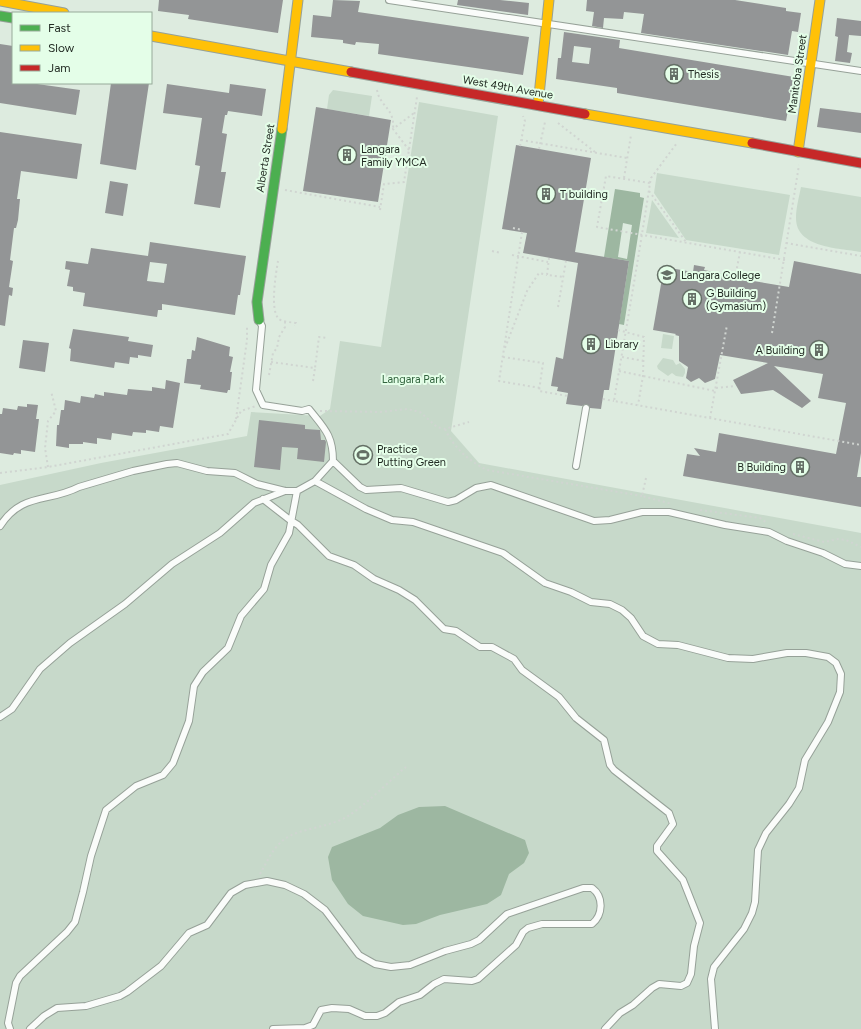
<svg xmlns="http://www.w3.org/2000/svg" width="861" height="1029" font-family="Figtree,sans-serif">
	<rect width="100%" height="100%" fill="#ddebdf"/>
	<path fill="#c7d9ca" d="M333,90L372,96L369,116L327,109L329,95Z
		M419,102L498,116L451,431L479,463L861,533V1029H0V485L101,463L247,436L251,412L320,416L330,409L340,341L381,347Z
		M657,173L790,195L779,255L686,240L654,193Z
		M801,187L861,197V252C839,248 796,248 796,218C796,208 799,197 801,187Z
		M652,200L679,238L646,233Z
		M663,334L674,336L672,349L661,348Z
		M663,358L673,360L676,365L680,363L685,369V373L683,377L676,376L672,373L668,376L658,369L657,366Z"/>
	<path fill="#9db7a1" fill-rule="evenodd" d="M615,189L640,193V197L644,198L624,325L619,324L629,261L604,257ZM623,223L632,225L627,259L618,257Z
		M445,806L525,840L529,853L524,863L509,874L501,895L487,904L440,915L416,924L403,925L363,916L348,904L332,880L328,857L332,847L380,828L398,815L419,807Z"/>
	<path fill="#939596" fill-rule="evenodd" d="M159,0H283L278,33L188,19L189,15L158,11Z
		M333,0L360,1L358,12L529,37L523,75L378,54L379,44L356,42L355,45L343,43V40L311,37L313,15L331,17Z
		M458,0H500L529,3L528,15L457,5Z
		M587,0H735L786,8V11L801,13L798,32L792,31L788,55L641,33L644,14L624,12L623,19L604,18L603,28L592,26L594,12L586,11Z
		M837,18L861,21V36L849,35L847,52L852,53L850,63L835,61L838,37L835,36Z
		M564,32L620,40L619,48L794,77L786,121L617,93V88L556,79L558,58H561ZM574,46L591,48L589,64L572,62Z
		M0,44L13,46V83H30L80,90L76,115L0,103Z
		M111,83H149L136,170L100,164Z
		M167,84L229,93L230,84L266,89L262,116L228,111L227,115H225L222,133L227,134L221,172H226L220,208L194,204L200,166L195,165L202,118L163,113Z
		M316,107L391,120L378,202L303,191Z
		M820,108L861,113V133L817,127Z
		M0,132L82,144L77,179L21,171L17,199H20L18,220L16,228H14L10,260L13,261L9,287L13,288L12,296L9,295L5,326L0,325Z
		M516,145L591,158L575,252L629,261L609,390H604L601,409L590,408L586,404L582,406L566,404L568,393L557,391L558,387L551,386L556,357L563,359L578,263L523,253L527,233L502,229Z
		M110,181L128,184L123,216L105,213Z
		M150,242L246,256L240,295H238L235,315L162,304V310H158L157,317L83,306L85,293L73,291V287L67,286L70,270L65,269L66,261L88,264L91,248L148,256ZM150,262L167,264L164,283L147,281Z
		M794,261L861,274V453L857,477H861V507L683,476L687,454L700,456L694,448L716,452L719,433L836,454L846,403L818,398L823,374L774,366L811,401L802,408L773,390L741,394L733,380L768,363L720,355L715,379L705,383L699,378L691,382L686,378L688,367L679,361V336L675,335L676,334L653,330L664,267L693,272L694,265L705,267L704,270L729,275V277L789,287Z
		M73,329L129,337L128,341L153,345L151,357L138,355V358L130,357L129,364L115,362L114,368L70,361L71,349L69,348Z
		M197,337L230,347L229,356L233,357L230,372H232L230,390H228L227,393L200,389L201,385L184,383L187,359H191L192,350L195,351Z
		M23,340L49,343L45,372L19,368Z
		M166,380L180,383L173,428L160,426L159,432L146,430V433L133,432L132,436L112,433L111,440L97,438V444L83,442V444H69V448L56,446L57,425H59L61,410H64L65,400L80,403L81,396L94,398L95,394L104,396V392L127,395L128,389L152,391V387L165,389Z
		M27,404L38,405L36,419H39L35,452L21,450V454L14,453L13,455L0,453V414H2L3,408L17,410L18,406L27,407Z
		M259,420L305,425V429L320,430L321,440H325L326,442L324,462L297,459L298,448L282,447L280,470L254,467Z"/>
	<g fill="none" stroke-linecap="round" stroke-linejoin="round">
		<defs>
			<path id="lane" d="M389,0L861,71
				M333,461L360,487L366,490L401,488L448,502L456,500L476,488L491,485L594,521L610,520L642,512H669L725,525L769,532L787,541L823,553L845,564L861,566
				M576,466L586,408
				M315,481L366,509L392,520L413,522L503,553L545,583L571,592L591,602L610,604L622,610L631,618L643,636L658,644L678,645L728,658L753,659L787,653H806L828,657L836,663L841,674L840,692L828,722L805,760L799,788L789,804L766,833L758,850L755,902L752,913L744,929L714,967L711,979L715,1029
				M263,499L290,520L298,525L329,556L354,565L374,579L399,590L415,600L444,629L456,631L480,647H492L514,659L522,670L559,697L576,718L604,740L610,765L614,770L669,813L673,824L657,846V851L683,880L700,923L694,946L691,974L687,983L681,986L659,984L652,988L633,1005L620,1013L605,1029
				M0,526C22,492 48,503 79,487L133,471L167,464L177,463L207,471L235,473L257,484L285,491H297L315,481L333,461C333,435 324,428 309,409L302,411L263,405L256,390L262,326L259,320
				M0,717L12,709L40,669L70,643L125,604L172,564L220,533L254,503L285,491
				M10,1029L8,1023L16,983L20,976L67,932L75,922L83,892L91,856L106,810L136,786L163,775L173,763L189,721L194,686L203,672L228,648L241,616L264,589L271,565L289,533L297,491
				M30,1029L44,1016L57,1008L86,1006L120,996L127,992L161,966L189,933L207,925L231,893L245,885L267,881L285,885L304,894L325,910L359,955L375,964L391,967L410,965L445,951L471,944L479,940L507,914L583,888H592C604,897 603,915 592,924H542L528,928L523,932L516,945L478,979L472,981L444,979L434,984L420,995L399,1002L385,1013L377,1016H365L349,1009L332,1008L321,1010L313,1025L305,1028L273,1029"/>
			<path id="fast" d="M0,16L13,18
				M259,320L257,302L282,129"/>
			<path id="slow" d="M0,1L64,13
				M151,36L351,72
				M538,105L549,0
				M585,114L752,143
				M282,129L298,0
				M798,152L820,0"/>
			<path id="jam" d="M351,72L585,114
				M752,143L861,163"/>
		</defs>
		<use href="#lane" stroke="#96a198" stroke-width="8"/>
		<use href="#fast" stroke="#96a198" stroke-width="11"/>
		<use href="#slow" stroke="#96a198" stroke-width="11"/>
		<use href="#jam" stroke="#96a198" stroke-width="11"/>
		<path stroke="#d0d5d1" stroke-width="2" stroke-dasharray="2 3" stroke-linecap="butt" d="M377,90C380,107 395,108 393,129
			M558,123L595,152
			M521,140L627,158
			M520,146L525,121L523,116
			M539,149L545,122
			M409,150L393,129L414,113
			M624,178L631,135
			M650,183L651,178L677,143
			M285,190L380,207
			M649,191L686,242
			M380,210L384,184L404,182L417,97
			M513,228L522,230
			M522,232L499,381L540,388
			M786,243L861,256
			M492,251L501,253
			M512,255L548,262
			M549,258L547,275L563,277
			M785,260L597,227L606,176L650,183C639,256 626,329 614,401L861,445
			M278,261C276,273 270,308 278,318C281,322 290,322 296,323L295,326
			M735,278L740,252
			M558,307L566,261
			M618,330L644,337L643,376L638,405
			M772,333L799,165
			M505,348L527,291L539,273L547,275
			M503,357L543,363L539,391L568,396
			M622,357L644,361
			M271,362L315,368L319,337L327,338
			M619,371L715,391
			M269,375L273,353L277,348L279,337L285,327V322
			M313,381L315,368
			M716,388L736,386
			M603,399L614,401
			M320,411L380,412L407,409L420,412L437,427L445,429L469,422
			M710,418L727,325
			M236,419L247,340V327
			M445,429C454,448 469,461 487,470L642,496
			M48,467L45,448L48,421L56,411L51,391
			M0,473L48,467L228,434L241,411L256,406
			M646,478L642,496L672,504
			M700,510L760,518L767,523
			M793,534L824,542L838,539L846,540L861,547
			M260,874C267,862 273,847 285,839C299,828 329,828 348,816C366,805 389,781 406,767"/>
		<use href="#lane" stroke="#fafcfa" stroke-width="6"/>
		<use href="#fast" stroke="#4caf50" stroke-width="9"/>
		<use href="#slow" stroke="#ffc107" stroke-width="9"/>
		<use href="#jam" stroke="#c62828" stroke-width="9"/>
	</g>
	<defs>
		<symbol id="building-ring" viewBox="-11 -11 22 22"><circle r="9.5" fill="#e4fee8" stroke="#646f65" stroke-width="1.5"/><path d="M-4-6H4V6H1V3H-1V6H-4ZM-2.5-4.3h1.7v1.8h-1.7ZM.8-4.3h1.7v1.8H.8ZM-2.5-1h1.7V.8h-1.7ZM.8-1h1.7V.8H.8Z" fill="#646f65"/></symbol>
		<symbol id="university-ring" viewBox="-11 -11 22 22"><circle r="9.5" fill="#e4fee8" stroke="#646f65" stroke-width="1.5"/><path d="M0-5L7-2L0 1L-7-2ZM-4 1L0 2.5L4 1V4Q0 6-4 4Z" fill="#646f65"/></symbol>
		<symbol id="stadium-ring" viewBox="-11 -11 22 22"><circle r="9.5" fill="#e4fee8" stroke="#646f65" stroke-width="1.5"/><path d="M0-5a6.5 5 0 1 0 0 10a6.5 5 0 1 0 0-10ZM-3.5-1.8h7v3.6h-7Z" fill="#646f65"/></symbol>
	</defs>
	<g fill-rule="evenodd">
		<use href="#building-ring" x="663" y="63" width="22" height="22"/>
		<use href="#building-ring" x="336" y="144" width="22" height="22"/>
		<use href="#building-ring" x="535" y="183" width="22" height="22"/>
		<use href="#university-ring" x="656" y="264" width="22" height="22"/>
		<use href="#building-ring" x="681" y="288" width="22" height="22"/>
		<use href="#building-ring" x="580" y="333" width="22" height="22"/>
		<use href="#building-ring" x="808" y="339" width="22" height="22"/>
		<use href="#stadium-ring" x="352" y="444" width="22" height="22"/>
		<use href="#building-ring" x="789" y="456" width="22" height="22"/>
	</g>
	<g text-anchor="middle" stroke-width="4" stroke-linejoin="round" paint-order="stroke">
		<g font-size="11" fill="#232c24" stroke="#e4fee8" text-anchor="start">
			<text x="688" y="78">Thesis</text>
			<text x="361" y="153">Langara<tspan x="361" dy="13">Family YMCA</tspan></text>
			<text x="560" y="198">T building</text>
			<text x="681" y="279">Langara College</text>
			<text x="706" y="297">G Building<tspan x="706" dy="13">(Gymasium)</tspan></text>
			<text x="605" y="348">Library</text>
			<text x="805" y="354" text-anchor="end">A Building</text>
			<text x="377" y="453">Practice<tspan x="377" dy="13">Putting Green</tspan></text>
			<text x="786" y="471" text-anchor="end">B Building</text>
		</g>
		<g font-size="11" fill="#232c24" stroke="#e4fee8">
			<text transform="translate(797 74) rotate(-82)" y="4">Manitoba Street</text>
			<text transform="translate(508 87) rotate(10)" y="4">West 49th Avenue</text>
			<text transform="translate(265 158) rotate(-81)" y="4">Alberta Street</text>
		</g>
		<g font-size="11" fill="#32643e" stroke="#e4fee8">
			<text x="413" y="383">Langara Park</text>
		</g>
	</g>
	<rect x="12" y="12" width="140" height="72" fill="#e4fee8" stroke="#97aa9a"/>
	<rect x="20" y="25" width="20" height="6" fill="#4caf50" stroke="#97aa9a"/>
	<text x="48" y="32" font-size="12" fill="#232c24">Fast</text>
	<rect x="20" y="45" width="20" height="6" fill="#ffc107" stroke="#97aa9a"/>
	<text x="48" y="52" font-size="12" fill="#232c24">Slow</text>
	<rect x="20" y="65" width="20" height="6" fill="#c62828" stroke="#97aa9a"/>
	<text x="48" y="72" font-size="12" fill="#232c24">Jam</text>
</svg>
